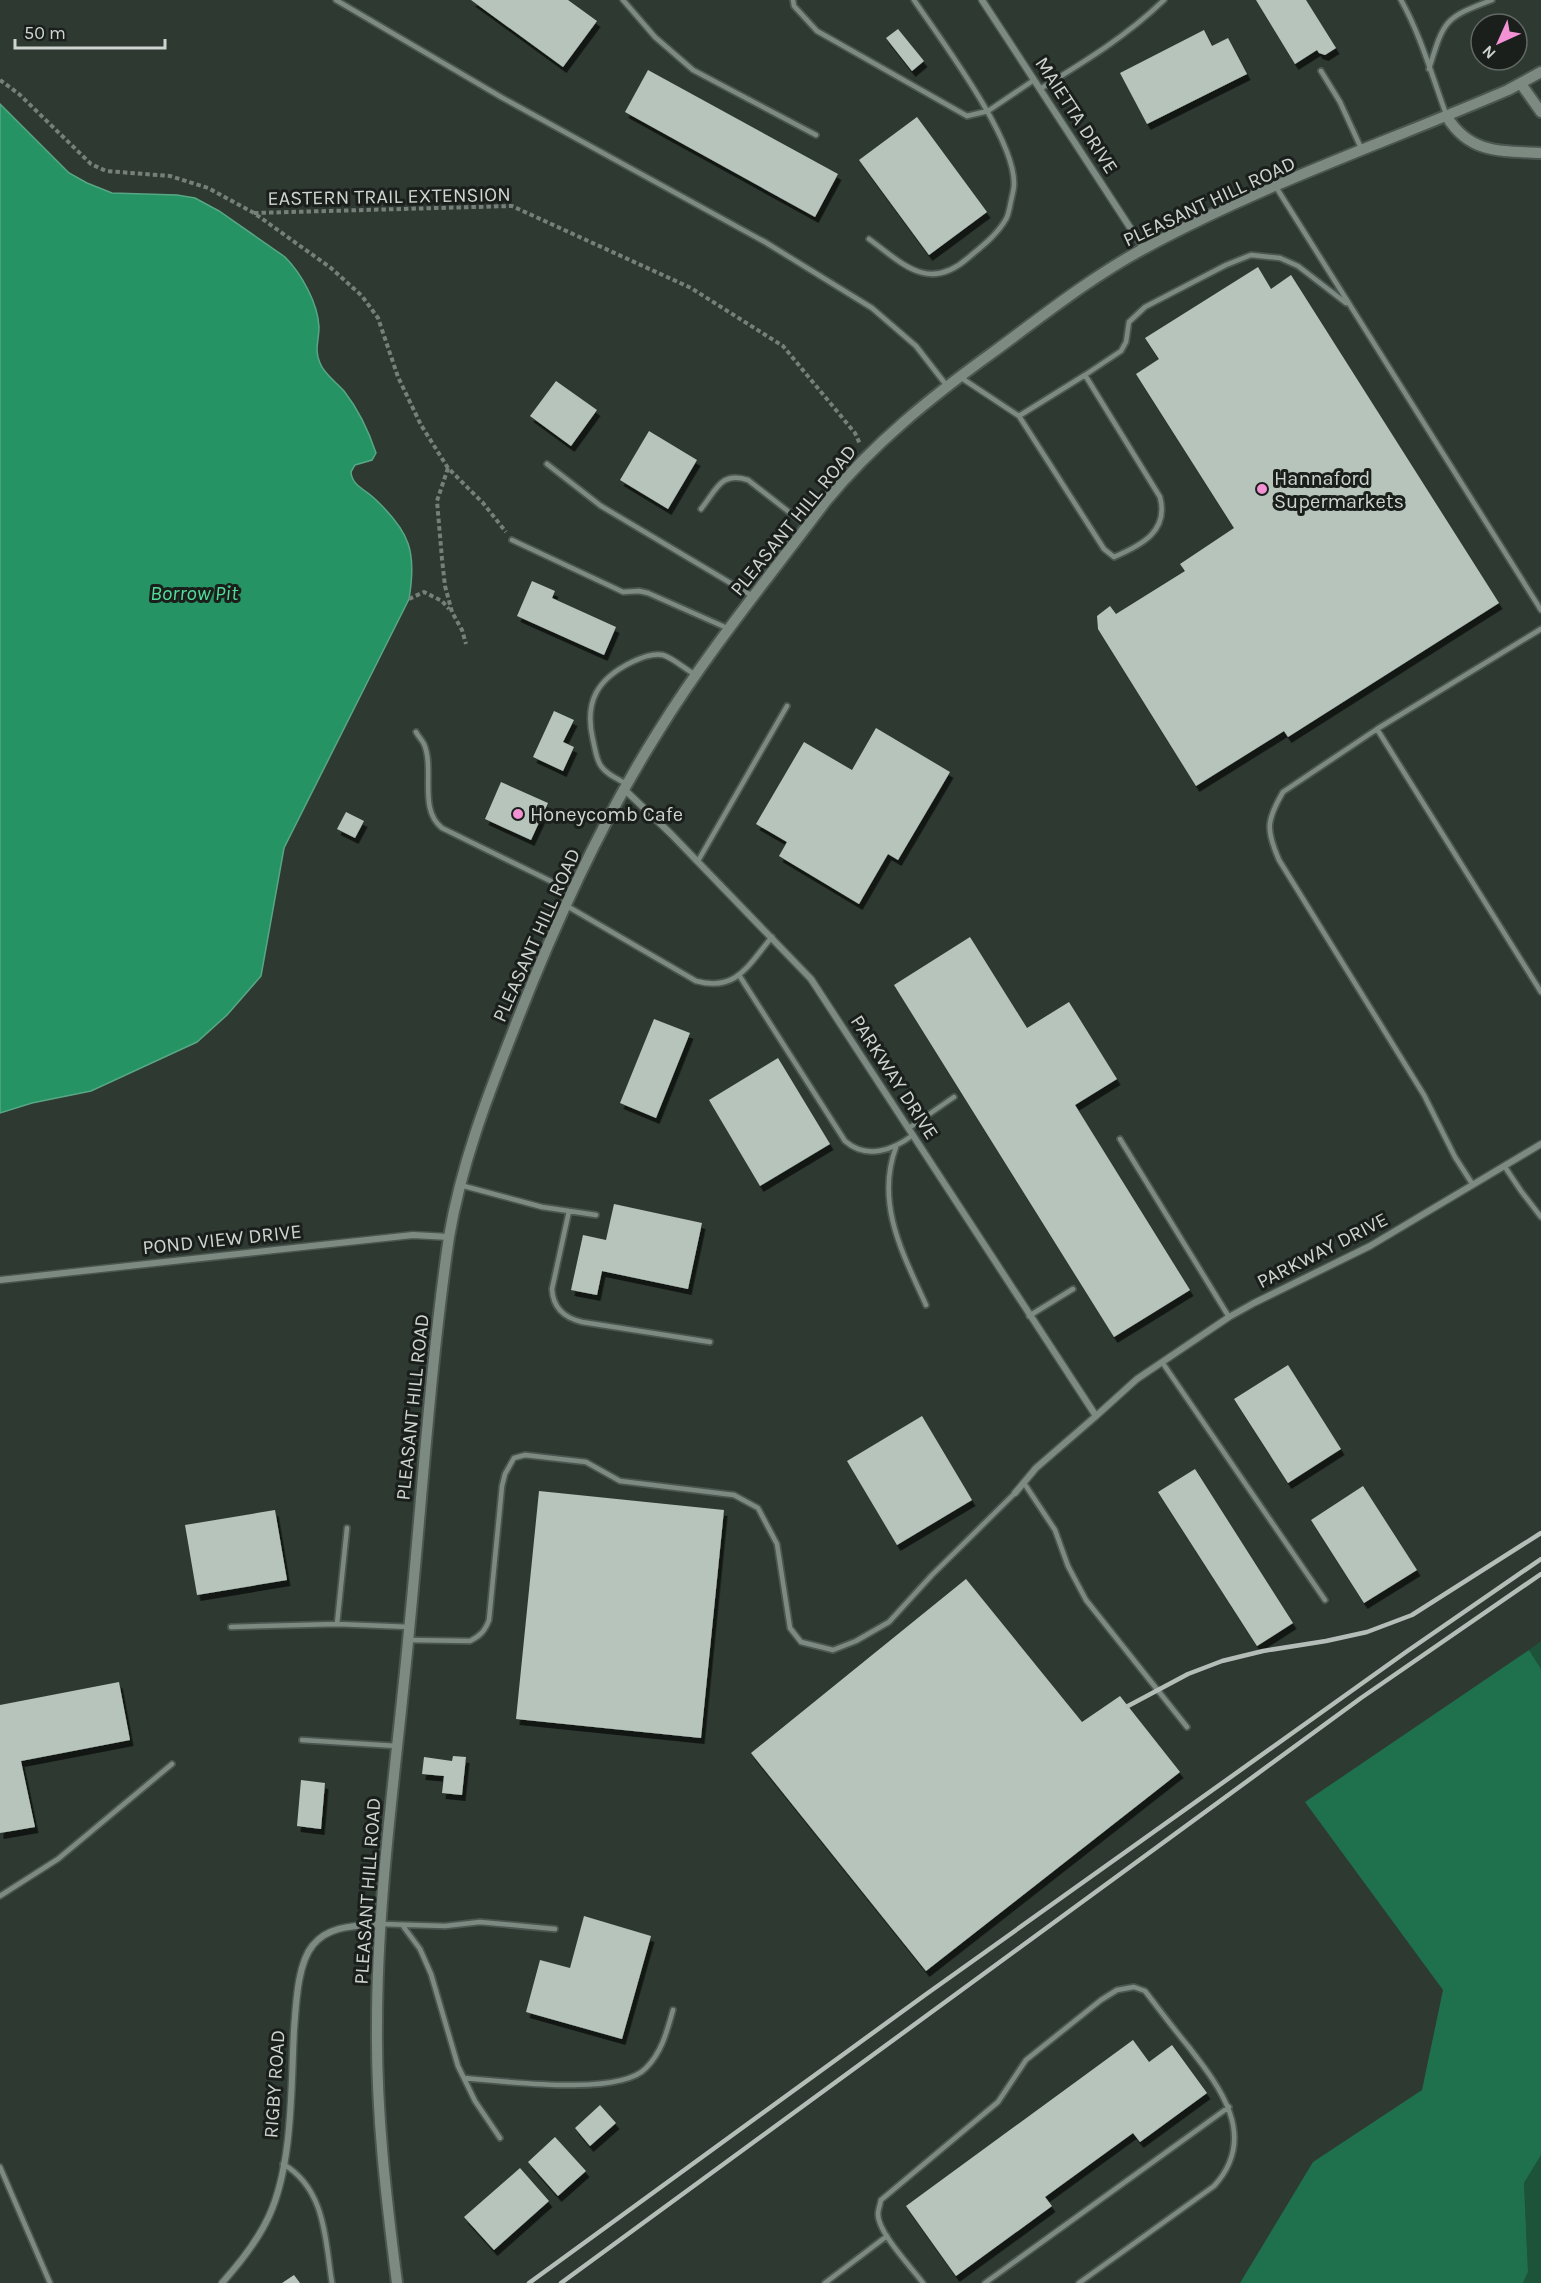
<svg xmlns="http://www.w3.org/2000/svg" width="1541" height="2283" font-family="Karla,sans-serif">
	<defs>
		<filter id="shadow"><feDropShadow dx="3.5" dy="6" stdDeviation="0" flood-color="#0009"/></filter>
	</defs>
	<rect width="100%" height="100%" fill="#2e3932"/>
	<path fill="#1c5339" d="M1541,1641V1669L1529,1650Z
		M1541,2155V2283H1523L1528,2272L1524,2183Z"/>
	<path fill="#1f704c" d="M1529,1650L1541,1669V2155L1524,2183L1528,2272L1523,2283H1240L1313,2162L1422,2090L1443,1990L1305,1802Z"/>
	<path fill="#259363" stroke="#58a784" stroke-width="1.5" d="M0,104L69,173L87,183L112,193L177,195L195,198L219,211L285,257C301,273 318,303 319,327C319,340 314,350 320,363C324,374 336,382 344,391C358,409 369,432 376,453L372,460L355,465L351,472C352,486 366,490 375,499C410,532 417,552 409,599L284,848L261,976L227,1015L197,1042L91,1091L32,1103L0,1113Z"/>
	<path fill="#b6c4bb" filter="url(#shadow)" d="M471,0H568L597,21L563,67Z
		M1256,0H1306L1336,48L1325,55L1319,53L1317,50L1295,64Z
		M898,29L924,61L912,71L886,38Z
		M1204,30L1212,46L1228,38L1247,74L1147,124L1120,73Z
		M648,70L838,174L815,217L625,112Z
		M917,117L987,212L929,255L859,160Z
		M1258,267L1271,289L1291,275L1499,603L1288,737L1284,731L1196,786L1098,629L1097,616L1110,606L1116,614L1185,571L1180,564L1234,528L1136,374L1159,359L1145,338Z
		M556,381L597,410L571,446L530,416Z
		M649,431L697,460L668,509L620,480Z
		M532,581L555,591L552,598L616,627L604,655L517,616Z
		M554,711L574,720L563,742L574,747L563,771L533,757Z
		M876,728L950,772L898,860L888,854L859,904L779,856L787,842L756,824L804,742L852,770Z
		M501,782L548,803L531,840L485,819Z
		M346,812L364,821L355,838L337,829Z
		M970,937L1027,1028L1069,1002L1117,1079L1075,1105L1190,1290L1114,1337L894,985Z
		M654,1019L690,1033L656,1118L620,1103Z
		M778,1058L830,1144L760,1186L709,1100Z
		M614,1204L702,1223L688,1289L602,1271L597,1295L571,1290L583,1235L606,1240Z
		M1288,1365L1341,1449L1288,1483L1234,1399Z
		M922,1416L972,1500L897,1545L847,1461Z
		M1195,1469L1293,1623L1257,1646L1158,1492Z
		M1363,1486L1417,1570L1364,1603L1311,1520Z
		M539,1491L724,1510L701,1738L516,1719Z
		M275,1510L287,1580L197,1595L185,1525Z
		M966,1579L1082,1722L1120,1696L1180,1772L926,1971L751,1753Z
		M119,1682L130,1740L21,1761L35,1827L0,1833V1705Z
		M453,1756L466,1757L462,1795L442,1793L444,1776L422,1774L424,1757L452,1761Z
		M301,1780L325,1783L321,1829L297,1826Z
		M584,1916L651,1936L622,2039L526,2012L540,1960L570,1968Z
		M1133,2040L1149,2062L1172,2045L1207,2093L1140,2142L1133,2133L1045,2197L1052,2206L956,2276L906,2206Z
		M600,2105L616,2123L590,2146L575,2128Z
		M555,2137L586,2171L558,2196L528,2162Z
		M520,2168L549,2201L494,2250L464,2217Z
		M294,2275L300,2283H282Z"/>
	<g fill="none" stroke-linecap="round" stroke-linejoin="round">
		<defs>
			<path id="service" d="M336,0L501,97L765,242L872,308L916,346L947,386
				M623,0L655,37L693,70L816,135
				M793,0L794,6L817,31L967,116L988,111L1034,80
				M1401,0C1421,36 1432,76 1446,114
				M1429,69C1444,20 1444,18 1492,0
				M1321,71L1340,102L1361,148
				M1040,89C1084,62 1127,36 1164,0
				M1276,187L1541,610
				M869,239C902,263 928,293 968,258C981,247 997,235 1006,219C1008,216 1009,210 1010,206C1011,199 1014,191 1014,184C1015,138 941,40 914,0
				M1085,375L1121,351L1126,342L1129,322L1145,307L1226,265L1251,255L1280,258L1298,266L1346,303
				M960,377L1019,416L1104,549L1114,557C1142,545 1169,531 1160,497L1085,375L1019,416
				M547,464L601,506L754,597
				M701,509C717,489 721,471 748,480L807,526
				M512,540L623,592L639,591L648,593L727,628
				M1377,729L1541,992
				M416,732C418,736 422,740 424,744C435,770 418,809 442,828L571,891
				M627,784C618,779 607,775 601,766C596,759 595,748 593,740C584,702 597,679 632,662C641,658 652,653 663,655C673,658 685,669 694,674
				M698,861L787,706
				M567,906L696,981C737,992 748,965 772,937
				M739,975L845,1141C867,1160 893,1150 913,1135
				M909,1128L954,1097
				M1120,1139L1229,1317
				M896,1147C875,1203 903,1254 926,1305
				M1505,1167L1521,1191L1541,1217
				M460,1185L542,1207L596,1215
				M1473,1185L1455,1157L1424,1095L1279,860C1266,830 1266,821 1283,792L1377,729L1541,629
				M569,1211L552,1289C553,1308 565,1318 582,1322L710,1342
				M1029,1316L1073,1289
				M1162,1362L1325,1600
				M1024,1483L1055,1530L1068,1566L1086,1600L1187,1727
				M337,1624L347,1528
				M231,1627L337,1624L410,1627
				M408,1640L470,1641C480,1636 485,1631 489,1620L502,1486L505,1474L514,1458L525,1455L586,1462L620,1481L734,1495L758,1508L777,1544L790,1628L801,1642L833,1650L856,1641L889,1622L932,1575L1015,1493
				M302,1740L397,1746
				M0,1896L58,1859L172,1764
				M381,1924L445,1926L480,1922L555,1929
				M403,1926L420,1949L431,1974L458,2066L475,2101L500,2138
				M464,2078C503,2081 619,2097 646,2068C662,2052 667,2031 673,2010
				M283,2164C326,2189 325,2240 332,2283
				M0,2167L50,2283
				M825,2283L887,2236
				M923,2283C912,2268 878,2233 878,2214C878,2210 880,2205 881,2200L998,2102L1026,2060L1101,2000L1117,1990L1134,1987L1145,1991C1159,2009 1173,2028 1188,2046C1220,2087 1259,2137 1214,2186L1079,2283
				M985,2283L1229,2107"/>
			<path id="minor" d="M982,0L1144,249
				M624,789L671,834L811,979L1096,1416L1137,1379L1229,1317L1254,1303L1370,1246L1541,1144
				M0,1280L413,1235L449,1237
				M1015,1493L1036,1468L1096,1416
				M222,2283C240,2263 258,2240 269,2216C293,2164 291,2086 294,2030C296,2006 297,1964 313,1945C329,1925 356,1926 380,1924"/>
			<path id="tertiary" d="M1521,84L1541,112
				M1447,117C1470,154 1501,151 1541,153
				M397,2283C386,2197 376,2112 377,2025C377,1893 397,1762 409,1631C422,1499 430,1367 449,1237C461,1166 486,1100 512,1034C551,932 600,824 658,732C708,651 769,577 826,501C874,443 931,397 992,353C1041,317 1091,277 1145,248C1261,185 1387,142 1508,90L1541,72"/>
		</defs>
		<use href="#service" stroke="#4c5651" stroke-width="8"/>
		<use href="#minor" stroke="#4c5651" stroke-width="9"/>
		<use href="#tertiary" stroke="#4c5651" stroke-width="14"/>
		<path stroke="#767f79" stroke-width="4" stroke-dasharray="4.5 3" stroke-linecap="butt" d="M0,80L19,94L91,164L106,171L170,176L208,188L254,213L331,268L362,296L378,318L398,377L421,425L448,468L483,503L506,532
			M254,213L512,206L691,288L783,346L855,433L860,444
			M448,468L437,501L442,559L445,586L452,612L462,630L466,644
			M409,599L424,592L442,601L449,609"/>
		<use href="#service" stroke="#7d8a82" stroke-width="4.5"/>
		<use href="#minor" stroke="#7d8a82" stroke-width="6"/>
		<use href="#tertiary" stroke="#7d8a82" stroke-width="10"/>
		<path stroke="#b5bdb8" stroke-width="4.5" d="M1128,1706L1188,1674L1222,1661L1263,1651L1326,1641L1367,1632L1412,1615L1541,1533
			M529,2283L925,1995L1406,1652L1541,1559
			M561,2283L1361,1698L1541,1574"/>
	</g>
	<g fill="#f391d5" stroke="#1a1f1c" stroke-width="2">
		<circle cx="1262" cy="489" r="6"/>
		<circle cx="518" cy="814" r="6"/>
	</g>
	<g text-anchor="middle" stroke-width="6" stroke-linejoin="round" paint-order="stroke">
		<g font-size="20" fill="#ced5d0" stroke="#1a1f1c">
			<text transform="translate(1077 115) rotate(57)" y="7">MAIETTA DRIVE</text>
			<text transform="translate(389 196) rotate(-1)" y="7">EASTERN TRAIL EXTENSION</text>
			<text transform="translate(1209 201) rotate(-25)" y="7">PLEASANT HILL ROAD</text>
			<text transform="translate(793 520) rotate(-51)" y="7">PLEASANT HILL ROAD</text>
			<text transform="translate(536 935) rotate(-66)" y="7">PLEASANT HILL ROAD</text>
			<text transform="translate(895 1077) rotate(57)" y="7">PARKWAY DRIVE</text>
			<text transform="translate(222 1239) rotate(-6)" y="7">POND VIEW DRIVE</text>
			<text transform="translate(1322 1250) rotate(-27)" y="7">PARKWAY DRIVE</text>
			<text transform="translate(412 1407) rotate(-84)" y="7">PLEASANT HILL ROAD</text>
			<text transform="translate(367 1891) rotate(-86)" y="7">PLEASANT HILL ROAD</text>
			<text transform="translate(274 2084) rotate(-86)" y="7">RIGBY ROAD</text>
		</g>
		<g font-size="20" fill="#ced5d0" stroke="#1a1f1c" text-anchor="start">
			<text x="1274" y="485">Hannaford<tspan x="1274" dy="23">Supermarkets</tspan></text>
			<text x="530" y="821">Honeycomb Cafe</text>
		</g>
		<g font-size="21" font-style="italic" fill="#52dc9a" stroke="#1a1f1c">
			<text x="194" y="600">Borrow Pit</text>
		</g>
	</g>
	<g transform="translate(1499 42) rotate(225)"><circle r="28" fill="#1a1f1c" stroke="#626864" stroke-width="1.5"/>
	<path d="M0-4.5L10 22L0 15L-10 22Z" fill="#f391d5"/>
	<text y="-9" font-size="16" font-weight="bold" text-anchor="middle" fill="#ced5d0">N</text>
	</g>
	<path d="M15 39v9h150v-9" fill="none" stroke="#ced5d0" stroke-width="3"/>
	<text x="24" y="39" font-size="18" fill="#ced5d0" stroke="#1a1f1c" stroke-width="4.5" paint-order="stroke">50 m</text>
</svg>
